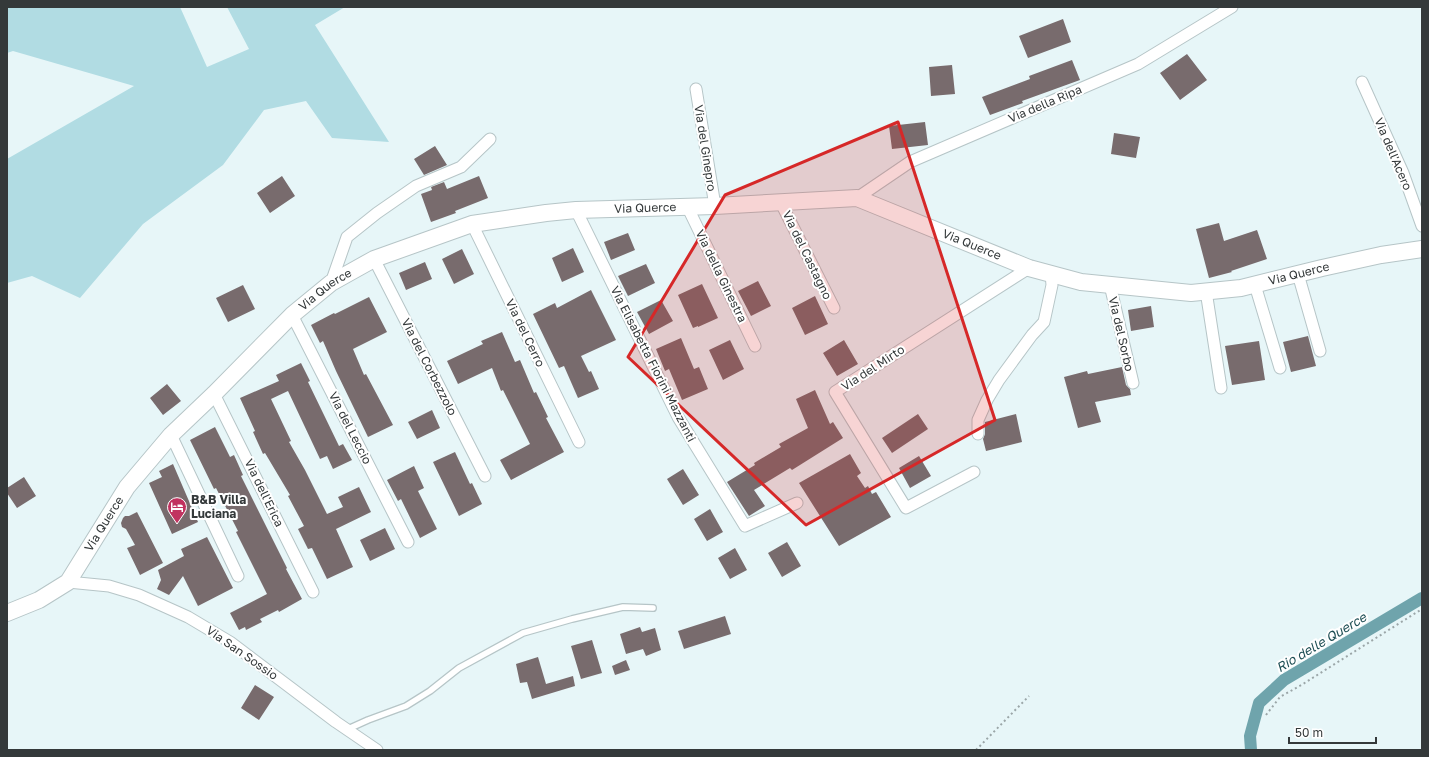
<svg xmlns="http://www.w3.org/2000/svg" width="1429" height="757" font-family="'Golos Text',sans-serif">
	<rect width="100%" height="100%" fill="#e7f6f8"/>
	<path fill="#b1dce3" d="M7,7H180L207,67L249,49L227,7H345L315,25L389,142L332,138L306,101L264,110L223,165L143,224L80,298L32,276L7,283V159L134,86L13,51L7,53Z"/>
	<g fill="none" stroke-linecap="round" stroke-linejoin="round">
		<path stroke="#6fa4ac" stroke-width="12" d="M1251,750L1250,736L1259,703L1284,680L1422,598"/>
	</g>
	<path fill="#786b6d" d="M1063,19L1071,42L1028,58L1019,36Z
		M1187,54L1207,80L1180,100L1160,73Z
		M1072,60L1080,80L1022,101L1023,103L990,115L982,97L1030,79L1029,76Z
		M952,65L955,94L931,96L929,67Z
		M925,122L928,145L892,149L889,126Z
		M1114,133L1140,137L1136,158L1111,154Z
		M435,146L447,165L424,175L414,159Z
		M282,176L295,196L270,213L257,193Z
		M479,176L488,198L455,211L456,213L431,222L421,194L432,190L431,187L444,182L447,189Z
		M1219,223L1224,241L1257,230L1267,259L1231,271L1232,272L1209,278L1196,229Z
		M628,233L635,250L611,260L604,242Z
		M573,248L584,272L562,282L552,258Z
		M462,249L474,274L454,284L442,259Z
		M425,262L432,279L406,290L399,273Z
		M646,264L655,283L628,296L618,276Z
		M758,281L771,306L751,316L738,291Z
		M702,284L718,318L698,327V326L693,328L678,295Z
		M243,285L255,309L228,322L216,298Z
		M591,290L616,340L581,356L589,372L591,371L599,389L578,398L564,366L559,368L533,314L555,303L557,308Z
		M815,296L828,324L805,335L792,308Z
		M369,297L387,332L353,349L364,375L366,374L393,425L368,437L336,371L323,341L320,343L311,325L334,313L335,314Z
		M661,300L673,321L649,334L637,312Z
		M1151,306L1154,327L1131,331L1128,310Z
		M502,332L515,362L520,360L534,393L536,392L548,417L546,418L564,452L511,480L500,460L530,444L503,390L501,391L492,368L458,384L447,361L483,344L481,341Z
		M1308,336L1316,366L1291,372L1283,342Z
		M681,338L694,369L699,367L708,389L682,400L669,369L665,371L656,349Z
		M730,340L744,369L723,380L709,350Z
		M844,340L858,364L837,376L823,353Z
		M1259,341L1265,380L1232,385L1225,346Z
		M301,363L310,381L308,382L339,446L343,444L352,460L333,469L327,456L320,459L288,391L271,399L291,441L289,442L305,470L327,514L343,507L338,497L359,487L371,512L336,529L353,567L327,579L312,548L308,549L298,529L304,526L288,496L290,495L265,453L263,454L253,432L255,431L240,398L279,381L276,375Z
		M1122,367L1126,385L1130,389L1131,395L1095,402L1101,422L1078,428L1064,377L1087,371L1088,374Z
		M167,384L181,401L163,415L150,398Z
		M815,390L830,424L833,422L843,438L792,470L790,468L754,490L765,506L749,516L727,482L755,465L754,463L781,447L779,444L808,428L796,399Z
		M432,410L440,428L417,439L408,422Z
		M918,414L928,429L892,453L882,438Z
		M1016,414L1022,442L986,451L983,439L985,434V422Z
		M215,427L230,457L234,455L243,475L241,476L287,568L286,569L302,599L279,612L278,610L260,619L262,622L246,630L245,627L239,630L230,613L267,594L236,532L238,531L216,488L214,489L190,440Z
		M455,452L470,484L472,483L482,504L459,516L433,462Z
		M850,454L861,473L857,476L865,488L868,486L872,494L876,492L891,517L839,546L799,483Z
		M919,456L931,476L910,488L899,468Z
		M173,464L198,522L172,534L149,483L162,477L159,471Z
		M414,466L424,488L418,491L437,529L420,538L401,499L398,501L387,480Z
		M683,469L699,495L683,505L667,479Z
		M24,477L36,496L17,508L7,493V488Z
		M710,509L723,532L707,541L694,519Z
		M137,512L163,563L140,575L127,548L135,545L126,529L122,527L121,523L123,518L125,516H129Z
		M385,528L395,549L370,561L360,540Z
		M207,537L233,588L198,606L183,576L169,595L157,589L161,580L158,570L184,556L181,549Z
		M787,542L801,566L782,577L768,553Z
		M735,548L747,570L730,579L718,558Z
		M725,616L731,634L684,649L678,631Z
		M640,627L642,632L655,628L661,650L646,656L643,649L626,654L620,634Z
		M592,640L602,673L581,679L571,646Z
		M538,657L546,684L573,676L575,686L532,699L527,682L520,683L516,664Z
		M626,660L630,670L615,675L612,666Z
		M255,685L274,697L259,720L241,708Z"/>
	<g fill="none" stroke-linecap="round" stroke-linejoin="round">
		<defs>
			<path id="lane" d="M348,729L368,720L406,706L430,691L459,668L523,633L572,619L623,607L653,608"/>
			<path id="street" d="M1362,82L1403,173L1422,226
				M696,89L715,206
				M857,198L910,162L1138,64L1232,7
				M781,203L834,308
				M687,206L755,346
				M576,210L678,417L745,526L797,503
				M472,224L579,442
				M374,259L485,476
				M1298,274L1320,351
				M331,283L347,237L377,213L416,186L461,167L490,139
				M1110,285L1133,383
				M1255,285L1280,368
				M1206,291L1221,388
				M292,315L408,542
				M214,394L313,592
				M978,434V420L987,400L999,380L1032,335L1044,322L1052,285L1051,274
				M171,435L238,576
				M974,472L906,508L835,392L1029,268
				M68,582L109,586L139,595L188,617L230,642L336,722L377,750"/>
			<g id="secondary">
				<path id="s1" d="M7,613L39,600L68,582L127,487L171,435L214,394L292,315L331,283L374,259L472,224L546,213L576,210L715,206L857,198L1029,268L1081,282L1191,293L1241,288L1322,268L1381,255L1422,249"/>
			</g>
		</defs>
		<use href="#lane" stroke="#b6c5c7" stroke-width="8"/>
		<use href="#street" stroke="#b6c5c7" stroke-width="13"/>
		<use href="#secondary" stroke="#b6c5c7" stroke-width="18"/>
		<path stroke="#9ba6a8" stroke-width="2" stroke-dasharray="2 3" stroke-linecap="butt" d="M1266,715L1280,697L1303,684L1422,609
			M976,750L1029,696"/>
		<use href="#lane" stroke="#fff" stroke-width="5.5"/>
		<use href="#street" stroke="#fff" stroke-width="11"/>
		<use href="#secondary" stroke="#fff" stroke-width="16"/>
	</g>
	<path fill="#d62828" fill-opacity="0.2" stroke="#d62828" stroke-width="3" stroke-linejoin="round" d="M898,122L995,420L806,525L628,357L725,195Z"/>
	<defs>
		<symbol id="hotel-pin" viewBox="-11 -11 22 30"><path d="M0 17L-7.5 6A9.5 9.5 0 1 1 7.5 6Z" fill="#c13360" stroke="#fff"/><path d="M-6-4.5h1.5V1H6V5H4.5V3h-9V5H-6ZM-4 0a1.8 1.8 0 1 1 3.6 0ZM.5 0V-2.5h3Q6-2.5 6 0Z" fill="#fff"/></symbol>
	</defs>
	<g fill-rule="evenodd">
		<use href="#hotel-pin" x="166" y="496" width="22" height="30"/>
	</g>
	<g text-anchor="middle" stroke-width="4" stroke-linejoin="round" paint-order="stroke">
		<g font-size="12" fill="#34393a" stroke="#fff">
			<text transform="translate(1045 104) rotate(-23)" y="4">Via della Ripa</text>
			<text transform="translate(705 148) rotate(81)" y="4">Via del Ginepro</text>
			<text transform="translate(1393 154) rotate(67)" y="4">Via dell'Acero</text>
			<text dy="4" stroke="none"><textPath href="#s1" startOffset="797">Via Querce</textPath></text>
			<text dy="4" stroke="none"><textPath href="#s1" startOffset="1133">Via Querce</textPath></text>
			<text transform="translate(807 255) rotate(64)" y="4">Via del Castagno</text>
			<text dy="4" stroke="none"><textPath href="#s1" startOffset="1469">Via Querce</textPath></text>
			<text transform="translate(721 276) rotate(64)" y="4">Via della Ginestra</text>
			<text dy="4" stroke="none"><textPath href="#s1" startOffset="461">Via Querce</textPath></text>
			<text transform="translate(525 333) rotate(64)" y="4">Via del Cerro</text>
			<text transform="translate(1121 334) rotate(77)" y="4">Via del Sorbo</text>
			<text transform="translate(653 364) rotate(63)" y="4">Via Elisabetta Fiorini Mazzanti</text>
			<text transform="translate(429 367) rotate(63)" y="4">Via del Corbezzolo</text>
			<text transform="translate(873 368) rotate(-33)" y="4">Via del Mirto</text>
			<text transform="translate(350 428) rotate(63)" y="4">Via del Leccio</text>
			<text transform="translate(264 493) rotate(64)" y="4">Via dell'Erica</text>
			<text dy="4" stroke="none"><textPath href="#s1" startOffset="137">Via Querce</textPath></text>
			<text transform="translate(242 653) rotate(35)" y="4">Via San Sossio</text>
		</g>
		<g font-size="12" font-weight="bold" fill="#34393a" stroke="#fff" text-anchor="start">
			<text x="191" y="504">B&amp;B Villa<tspan x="191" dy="14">Luciana</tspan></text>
		</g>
		<g font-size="13" font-style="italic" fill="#1d4e54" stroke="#fff">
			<text transform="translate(1321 642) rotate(-31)" y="5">Rio delle Querce</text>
		</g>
	</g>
	<rect width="1429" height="757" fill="none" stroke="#34393a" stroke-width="16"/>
	<path d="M1289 737v6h87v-6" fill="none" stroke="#34393a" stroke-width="2"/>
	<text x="1295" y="737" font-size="12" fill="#34393a" stroke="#ffffff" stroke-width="3" paint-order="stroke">50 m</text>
</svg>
